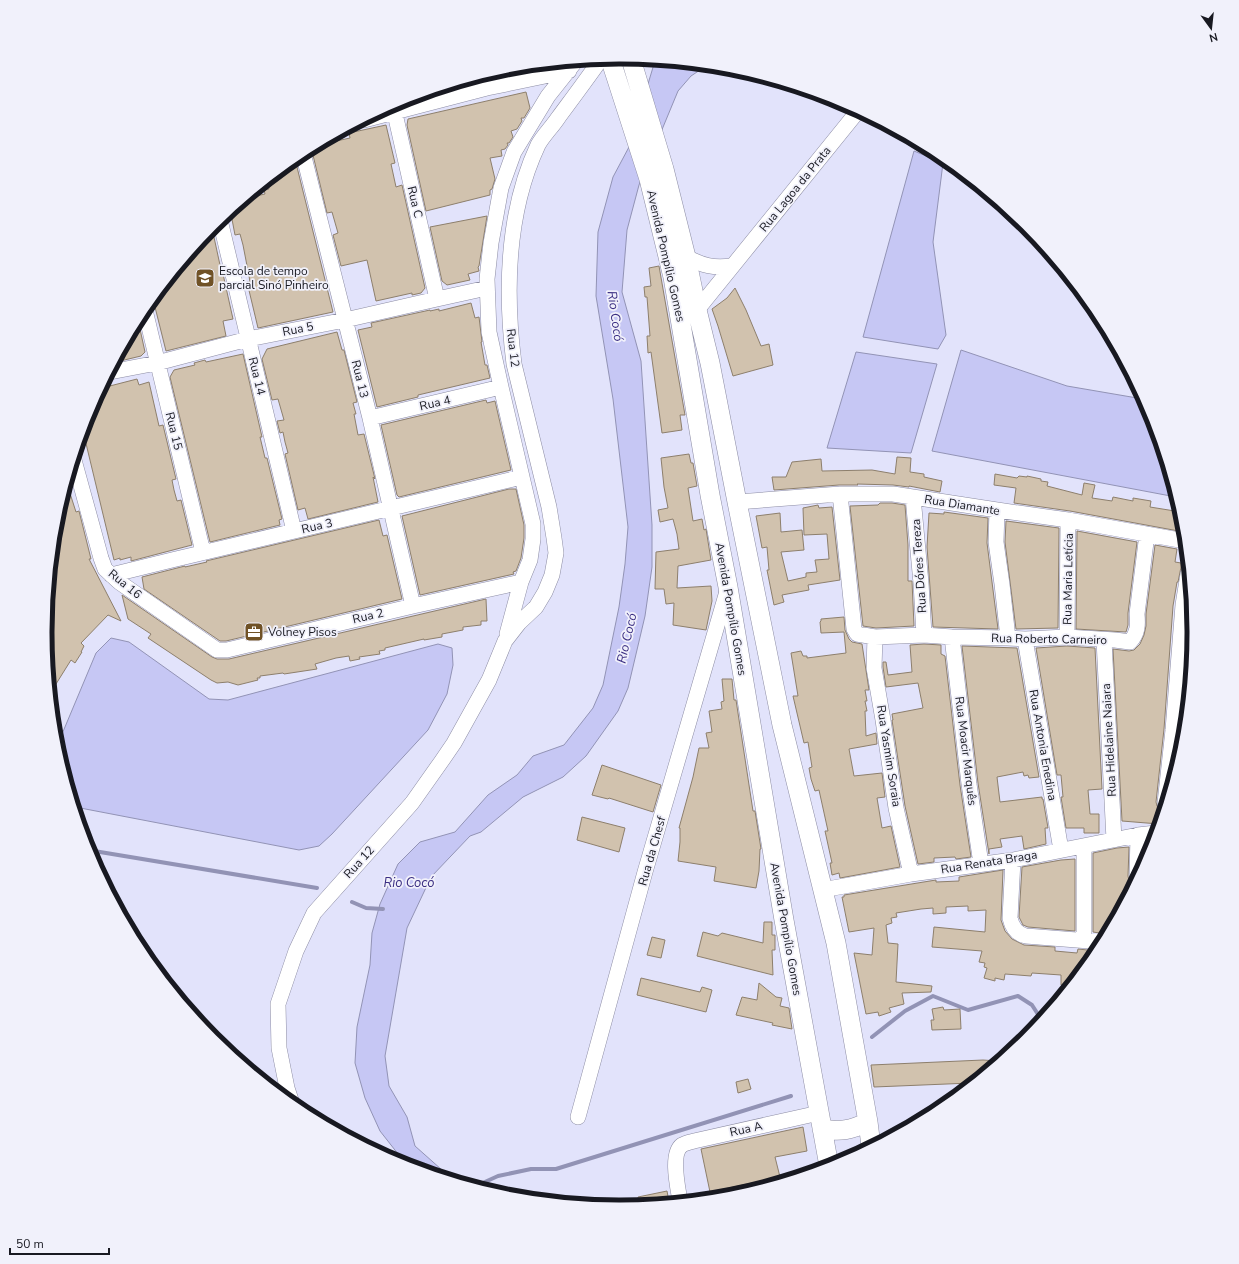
<svg xmlns="http://www.w3.org/2000/svg" width="1239" height="1264" font-family="'Nunito Sans',sans-serif">
	<rect width="100%" height="100%" fill="#e2e3fb"/>
	<path fill="#c6c7f4" stroke="#9293b5" d="M658,61L706,66L691,76L678,91L639,185L627,230L622,292L641,361L652,525V567L645,616L628,688L618,711L586,756L563,777L523,797L481,832L470,836L431,877L407,928L385,1056L389,1086L407,1117L415,1146L442,1170L445,1177L405,1164L402,1159L380,1131L365,1098L355,1063L357,1027L370,965L372,933L380,904L398,864L420,842L455,832L488,795L517,775L533,756L564,745L593,708L603,685L619,607L625,564L628,527L613,399L596,296L598,232L613,177L629,147L654,64Z
		M914,151L943,163L933,242L946,335L938,349L863,337Z
		M961,350L1067,386L1143,399L1150,412L1176,497L932,451Z
		M856,352L937,364L911,453L827,448Z
		M111,638L129,642L209,699L228,700L438,644L452,648L453,665L447,694L428,730L332,834L319,846L299,850L75,807L57,746L96,653Z"/>
	<g fill="none" stroke-linecap="round" stroke-linejoin="round">
		<path stroke="#9293b5" stroke-width="4" d="M88,850L317,888
			M352,902L366,908L383,909
			M872,1037L905,1011L933,996L968,1010L1018,996L1032,1005L1041,1019
			M476,1186L498,1176L531,1169H556L791,1096"/>
	</g>
	<path fill="#d1c2ae" stroke="#8d7f6c" d="M476,78L477,81L406,99L450,86Z
		M526,92L530,108L524,118H521L522,121L517,129L511,131L513,137L509,143H507L508,145L505,149L501,150L502,156L490,158L495,179L492,189L490,190V195L426,211L407,125L408,119Z
		M386,125L395,163L391,164L396,187L402,185L425,288L421,293L412,295V293L376,301L367,260L341,266L333,235L338,233L332,212L327,213L312,151L314,147L326,140L327,143L350,138L349,133Z
		M295,159L333,312L258,328L247,282H250L249,276L243,245L240,234L235,235L231,214L235,213L234,209L247,198L265,194L264,190L269,189L267,181Z
		M487,216L479,266L478,267L479,271L468,274L470,280L447,285L442,281L430,227Z
		M212,228L220,265H221L233,319L223,321L226,336L166,351L153,299L180,266L188,264L187,258Z
		M659,266L685,415H680L682,430L662,433L651,352L648,353L647,336H650L647,297H645L644,287L651,286L649,268Z
		M735,288L746,310L761,346L769,344L773,365L733,376L718,326L712,309L727,298Z
		M471,303L475,318L479,317L482,342H481L485,365H487L490,378L418,395V397L377,407L358,330L372,327L371,323L430,310V311L439,309V311Z
		M138,320L145,352L141,356L116,362Z
		M337,332L342,350H344L357,402L353,403L356,414H354L358,435L364,434L375,479L373,477L378,502L308,519L305,508L298,510L285,454L288,453L285,442L283,432L280,433L277,421L284,420L278,399L272,400L262,359L267,349Z
		M243,354L262,437H260L265,458H267L282,519L279,520L280,525L210,542L170,377L174,370L195,365L194,363L205,360L206,362Z
		M137,379L139,385L149,382L159,426L163,425L176,479L172,480L174,490L177,501L181,500L192,545L131,561V557L120,560V558L114,560L83,431L89,412L102,388Z
		M486,400L487,403L495,401L511,470L399,497L397,495L381,425Z
		M689,454L691,463H693L697,486L688,488L693,521L702,519L704,530L706,529L711,560L678,566L677,588L711,586L712,601L706,630L673,625L674,603L666,604L664,589H655L656,552L679,549L677,534L673,519L660,522L658,510L668,508L664,487L661,458Z
		M897,457L911,458L910,472L924,474V477L942,481L940,492L909,486V487L893,485L857,484L858,485H839L774,490L772,477H786L792,462L821,459L822,471L872,470L895,474Z
		M995,474L1017,478L1019,476L1027,477V476L1041,479V481L1048,482L1047,486L1082,495L1084,483L1095,485L1092,498L1112,501L1113,497L1133,501V498L1151,501L1150,507L1181,512L1183,520L1184,532L1070,511L1014,503L1016,488L994,485Z
		M67,484L76,512L79,511L91,559H89L121,621L108,615L81,643L84,646L81,652H82L75,663L71,660L51,692L45,632L49,594L52,591L50,585L56,520Z
		M509,489H516L524,525V538L521,558L516,571L513,572L514,574L420,595L402,516Z
		M880,503H892L905,505L908,545V581H912L914,626L876,628L863,626L850,506L878,505Z
		M818,505L819,508L832,507L840,580L808,585L809,590L782,595L784,602L774,605L767,570H769L767,547L762,548L756,516L780,513L781,532L802,530L804,550L781,552L788,581L806,577V573L817,572L815,560L829,559L827,534L804,535L803,508Z
		M944,512L988,518L987,543L998,629L933,627L927,547L929,513L944,514Z
		M379,520L383,536L387,535L402,599L226,641H220L144,589L142,577L185,566V567L207,562L206,561Z
		M1006,521L1059,528L1058,628L1016,629L1005,542Z
		M1077,531L1137,542L1128,613V625L1126,632L1076,629Z
		M1155,545L1177,549L1175,562L1181,563V567L1178,582H1177L1173,606L1164,729L1156,802L1157,806L1160,810L1159,824L1122,821L1113,649L1129,651L1134,650L1140,644L1144,635L1146,626V614Z
		M122,595L212,657L217,659H229L486,599L487,621H481V625L463,627V630L442,634V637L424,640V639L385,648V650L379,651L380,654L359,657L360,659L350,661L349,656L336,658L315,664L317,669L284,674L283,673L260,676V678H257L258,680L238,685L228,682L217,683L211,680L148,638L151,634L128,619Z
		M1192,609L1194,632L1190,675L1186,674Z
		M844,617L845,630L849,639L852,642L862,644L869,690H865L867,701H865L867,711H865L866,736L876,733L877,744L849,749L854,776L882,773L885,797L877,798L882,828L891,826L900,867L840,878L839,873L832,875L830,863H832L825,831H828L819,790L815,791L811,779L809,768L812,767L808,742L804,743L793,696H798L791,653L801,651L803,656H807V658L846,653L844,632L821,633L820,622L821,621V619Z
		M924,644L941,645V654L945,656L960,785L971,857L956,859L955,857L934,858V862L918,864L905,806L892,720H893L892,714L923,708L918,683L886,687L883,667V662H886L888,675L912,672L910,645Z
		M962,646L1017,648L1039,777L1029,778L1028,775L1024,776L1023,772L997,777L1000,802L1042,797V799H1043L1048,828H1045L1046,844L1024,849L1022,836L1000,839L1002,847L989,849V854L978,783Z
		M1067,646L1095,648L1102,789L1088,790L1090,814H1099V833H1084V828H1066L1061,797H1063L1061,775H1057L1036,648Z
		M722,679H732L734,700H736L753,811H755L761,849H760L759,871L756,888L714,881L716,867L678,861L680,842V828H679L693,777L699,748H709L706,733L712,732L709,711L722,709L721,702L724,701Z
		M1184,707L1187,708L1183,744L1179,757Z
		M602,765L661,785L653,812L609,798L608,799L592,795Z
		M582,817L625,828L619,852L577,840Z
		M1129,847L1128,876L1129,881L1133,884L1106,934L1093,932V853L1117,848Z
		M1075,859V931L1028,927L1023,925L1019,917L1022,867L1061,860Z
		M1003,870L1001,920L1005,931L1012,939L1024,945L1055,947V951L1077,953L1078,949L1097,951L1069,985H1061V975L1032,973L1031,976L1005,974L1004,980L995,978V981L984,978L987,968L984,967L985,963L979,962L982,951L932,947L934,927L985,932L986,910L968,911V906L946,907V913L933,914V908L921,909L896,913L897,917L891,918L892,923L886,925L888,943L898,944L896,982L932,986L931,992L902,993L904,1004L889,1008L891,1012L879,1016L878,1012L866,1014L854,953L872,955L874,928L849,932L842,897H844V895L936,880V882L959,881V877Z
		M764,922H772V935H775V950H772L773,975L697,956L703,932L718,936L722,933L763,943Z
		M652,937L665,940L661,958L647,955Z
		M641,978L700,992L702,987L712,990L706,1012L637,995Z
		M759,983L776,997L782,998L780,1006L789,1008L792,1029L772,1025L773,1023L736,1015L742,997L757,1000Z
		M943,1007L944,1010L960,1009L961,1029L932,1030L931,1020H934L932,1009Z
		M983,1060L998,1061L971,1083L874,1087L871,1065Z
		M748,1079L751,1089L738,1093L736,1082Z
		M803,1127L807,1151L775,1157L780,1177L710,1192L701,1149Z
		M667,1191L669,1202L639,1205L638,1197Z"/>
	<g fill="none" stroke-linecap="round" stroke-linejoin="round">
		<defs>
			<path id="minor" d="M393,105L437,299
				M364,120L487,88L569,71
				M303,153L370,418L413,606
				M220,220L294,531
				M686,257C704,266 712,268 732,266
				M145,310L203,552
				M697,310L858,111
				M110,372L157,363L248,339L345,320L437,299L487,288
				M370,418L501,387
				M74,460L101,558L105,569L119,582L217,650H227L413,606L521,582
				M840,494L854,629L857,634L875,637L924,635L952,637L1008,638L1025,639L1067,637L1115,640L1130,642C1138,633 1138,625 1137,614L1147,534
				M913,497L921,583L924,635
				M737,502L840,494H893L997,510L1068,520L1185,541
				M997,510L996,542L1002,584L1008,638
				M111,575C248,541 386,510 522,477
				M507,634L521,582L530,560L533,539V524L501,387L489,332L487,279L491,243L501,188L514,152L548,96L575,62
				M875,637L874,668L883,720L896,808L911,874
				M952,637L969,784L981,864
				M1067,637L1068,520
				M1025,639L1061,850
				M1104,640L1114,840
				M1165,803L1173,730L1183,605L1188,574
				M1084,846V940
				M1013,860L1010,918C1012,927 1016,934 1026,936L1102,942
				M1137,876L1138,835
				M822,890L911,874L1013,860L1138,835L1156,833
				M292,1103L287,1088L279,1048L278,1004L296,951L314,913L412,803L441,762L454,743L489,680L505,641L519,623L536,607L545,592L552,575L556,553L554,538L549,507L514,364C505,292 506,213 538,145C543,136 552,127 558,118C572,99 587,79 601,59
				M578,1117L645,872L728,588
				M680,1201C678,1188 670,1154 682,1145C685,1143 690,1142 694,1141L819,1113"/>
			<path id="major" d="M610,58L649,179L673,277L710,495L728,587L784,920L829,1166
				M631,59L664,169L686,257L697,310L710,363L737,502L782,725L836,943L868,1122L871,1146
				M822,1129C841,1132 851,1130 868,1122"/>
		</defs>
		<use href="#minor" stroke="#8d8da4" stroke-width="16"/>
		<use href="#major" stroke="#8d8da4" stroke-width="20"/>
		<use href="#minor" stroke="#fff" stroke-width="15"/>
		<use href="#major" stroke="#fff" stroke-width="19"/>
	</g>
	<defs>
		<symbol id="school-square" viewBox="-11 -11 22 22"><rect x="-9" y="-9" width="18" height="18" rx="4" fill="#705226" stroke="#f1f1fb"/><path d="M0-5L7-2L0 1L-7-2ZM-4 1L0 2.5L4 1V4Q0 6-4 4Z" fill="#fff"/></symbol>
		<symbol id="office-square" viewBox="-11 -11 22 22"><rect x="-9" y="-9" width="18" height="18" rx="4" fill="#705226" stroke="#f1f1fb"/><path d="M-6-3h4V-5.5h4V-3h4V5H-6ZM-1-4.5V-3h2v-1.5ZM-6 0V1H6V0Z" fill="#fff"/></symbol>
	</defs>
	<g fill-rule="evenodd">
		<use href="#school-square" x="194" y="267" width="22" height="22"/>
		<use href="#office-square" x="243" y="621" width="22" height="22"/>
	</g>
	<g text-anchor="middle" stroke-width="3.5" stroke-linejoin="round" paint-order="stroke">
		<g font-size="12" fill="#181921" stroke="#f1f1fb">
			<text transform="translate(795 189) rotate(-51)" y="4">Rua Lagoa da Prata</text>
			<text transform="translate(415 202) rotate(77)" y="4">Rua C</text>
			<text transform="translate(666 256) rotate(77)" y="4">Avenida Pompílio Gomes</text>
			<text transform="translate(298 329) rotate(-11)" y="4">Rua 5</text>
			<text transform="translate(513 348) rotate(83)" y="4">Rua 12</text>
			<text transform="translate(257 376) rotate(76)" y="4">Rua 14</text>
			<text transform="translate(360 379) rotate(76)" y="4">Rua 13</text>
			<text transform="translate(435 403) rotate(-13)" y="4">Rua 4</text>
			<text transform="translate(174 431) rotate(76)" y="4">Rua 15</text>
			<text transform="translate(962 505) rotate(9)" y="4">Rua Diamante</text>
			<text transform="translate(317 526) rotate(-13)" y="4">Rua 3</text>
			<text transform="translate(919 566) rotate(-94)" y="4">Rua Dóres Tereza</text>
			<text transform="translate(1068 579) rotate(-89)" y="4">Rua Maria Letícia</text>
			<text transform="translate(125 584) rotate(39)" y="4">Rua 16</text>
			<text transform="translate(731 609) rotate(80)" y="4">Avenida Pompílio Gomes</text>
			<text transform="translate(368 616) rotate(-13)" y="4">Rua 2</text>
			<text transform="translate(1049 639) rotate(1)" y="4">Rua Roberto Carneiro</text>
			<text transform="translate(1109 740) rotate(-93)" y="4">Rua Hidelaine Naiara</text>
			<text transform="translate(1043 745) rotate(80)" y="4">Rua Antonia Enedina</text>
			<text transform="translate(966 751) rotate(83)" y="4">Rua Moacir Marquês</text>
			<text transform="translate(889 756) rotate(81)" y="4">Rua Yasmim Soraia</text>
			<text transform="translate(652 851) rotate(-74)" y="4">Rua da Chesf</text>
			<text transform="translate(359 862) rotate(-48)" y="4">Rua 12</text>
			<text transform="translate(989 862) rotate(-9)" y="4">Rua Renata Braga</text>
			<text transform="translate(786 929) rotate(80)" y="4">Avenida Pompílio Gomes</text>
			<text transform="translate(746 1129) rotate(-13)" y="4">Rua A</text>
		</g>
		<g font-size="12" fill="#181921" stroke="#f1f1fb" text-anchor="start">
			<text x="219" y="275">Escola de tempo<tspan x="219" dy="14">parcial Sinó Pinheiro</tspan></text>
			<text x="268" y="636">Volney Pisos</text>
		</g>
		<g font-size="13" font-style="italic" fill="#3b2f83" stroke="#f1f1fb">
			<text transform="translate(616 316) rotate(82)" y="5">Rio Cocó</text>
			<text transform="translate(626 638) rotate(-77)" y="5">Rio Cocó</text>
			<text x="409" y="887">Rio Cocó</text>
		</g>
	</g>
	<path d="M0 0H1239V1264H0ZM619 64H620A567 567 0 0 1 1187 631V633A567 567 0 0 1 620 1200H619A567 567 0 0 1 52 633V631A567 567 0 0 1 619 64Z" fill="#f1f1fb" fill-rule="evenodd"/>
	<path fill="none" stroke="#181921" stroke-width="5" d="M619 64H620A567 567 0 0 1 1187 631V633A567 567 0 0 1 620 1200H619A567 567 0 0 1 52 633V631A567 567 0 0 1 619 64Z"/>
	<g transform="translate(1211 28) rotate(165)" stroke="#f1f1fb" stroke-width="3" paint-order="stroke">
	<path d="M0-3L7 15L0 10L-7 15Z" fill="#181921"/>
	<text y="-6" font-size="11" font-weight="bold" text-anchor="middle" fill="#181921">N</text>
	</g>
	<path d="M10 1248v6h99v-6" fill="none" stroke="#181921" stroke-width="2"/>
	<text x="16" y="1248" font-size="12" fill="#181921" stroke="#f1f1fb" stroke-width="3" paint-order="stroke">50 m</text>
</svg>
